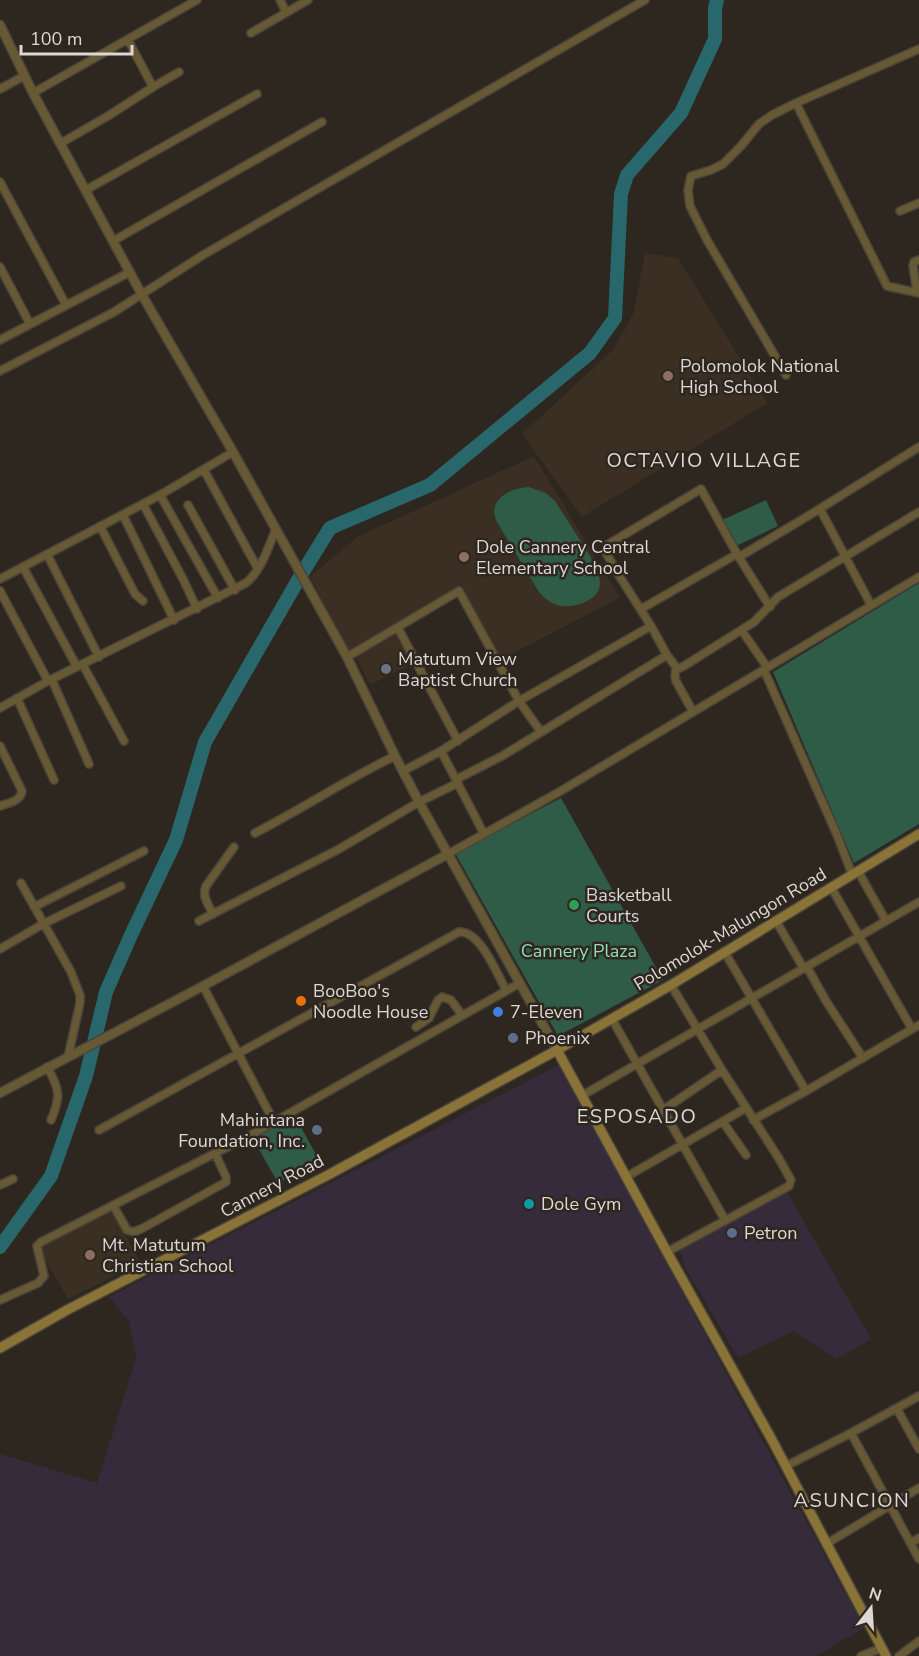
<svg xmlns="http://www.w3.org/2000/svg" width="919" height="1656" font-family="'Nunito Sans',sans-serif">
	<rect width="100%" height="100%" fill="#2e271f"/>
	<path fill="#3a2f22" d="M645,253L678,258L767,403L582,517L522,434L613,350L634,312Z
		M534,456L620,598L492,664L459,590L349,651L310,577L357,537Z
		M397,630L414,663L370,685L355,655Z
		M111,1210L141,1263L68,1299L38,1248Z"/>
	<path fill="#362b3a" d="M559,1065L864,1628L816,1656H0V1454L97,1483L136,1358L129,1321L109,1297Z
		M787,1192L871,1339L837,1359L793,1331L738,1358L685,1267L680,1251Z"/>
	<path fill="#2f5c46" d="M529,487L546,493L555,501C563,514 572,527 580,540C595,564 618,594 576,605C560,609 550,604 539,592L497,522C486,500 510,488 529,487Z
		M766,500L778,526L734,547L720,521Z
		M919,583V824L854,863L773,672Z
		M561,798L663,980L558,1036L455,853Z
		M295,1116L320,1162L278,1183L252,1137Z"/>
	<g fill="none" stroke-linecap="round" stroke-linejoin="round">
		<path stroke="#28686c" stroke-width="14" d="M0,1247L51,1176L86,1076L106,992L131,935L176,840L205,742L301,575L330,528L430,485L590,353L615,318L621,194L627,175L681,113L715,39V8L717,0"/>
		<defs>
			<path id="minor" d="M280,0L286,12
				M251,33L308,0
				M128,40L153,87
				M0,89L24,76
				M33,93L197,0
				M796,103L887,286L919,293
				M61,143L108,116L153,87L179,72
				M0,182L66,305
				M86,190L257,94
				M900,211L919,203
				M113,241L322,122
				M0,267L30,324
				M917,292L913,266L914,262L919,260
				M0,340L130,272
				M0,371L114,312L203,255L645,0
				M786,375L707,240L690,206L688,190L691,176L711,170L723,164L741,146L759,124L772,115L796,103L919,49
				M204,470L258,569
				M160,495L218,598
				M143,504L183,579L197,609
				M188,505L235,590
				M820,509L871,605
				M123,515L174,620
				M100,526L135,594L143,601
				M47,554L99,657
				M739,557L808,516L919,447
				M23,567L77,667
				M0,579L160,495L233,452
				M0,591L48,681
				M641,609L737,554
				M398,628L458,741
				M742,631L767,667
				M347,657L459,591L519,701L541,732
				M83,665L124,741
				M676,667L680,668L684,666L754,622L778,597L919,512
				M764,670L837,835L852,874
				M52,680L89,764
				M17,698L54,780
				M0,708L48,681L246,583C262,570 268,547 276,529
				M693,712L676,681L675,676L676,667L667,655L651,626L620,577L606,553L607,545L701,489L737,554L770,607
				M0,746L22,791C21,801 8,803 0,806
				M441,751L484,834
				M403,771L441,751L519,701L651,626
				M457,779L502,756L667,655
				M255,833C302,809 347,779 395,756
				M448,854L559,792L919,577
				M858,871L886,921
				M21,883L71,972L80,995V1003L68,1057
				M831,887L912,1029
				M34,907L144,851
				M213,914C208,904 202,897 206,886L234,847
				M199,921L339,849L419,802L458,783
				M776,921L804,969
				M0,949L43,924L121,886
				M724,951L806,1091L919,1025
				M807,967L826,1001L863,1058
				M203,986L274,1122
				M612,1019L725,1220
				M416,1027L429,1018L438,1000L442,997L451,1000L462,1015
				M47,1067C60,1089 61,1097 51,1120
				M583,1095C695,1031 807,966 919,902
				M663,1110L722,1070
				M753,1120L806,1091
				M723,1122L746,1155
				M99,1130L459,932C480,930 497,974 506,990
				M626,1177L746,1108
				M0,1185L13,1179
				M113,1205L127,1230L134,1232L143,1228L226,1182V1177L215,1153
				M667,1252L789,1186L791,1180L778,1157L722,1070L671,985
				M0,1300L38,1283L44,1276L37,1246L41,1242L249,1136L520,983
				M897,1409L919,1449
				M851,1433L919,1559
				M786,1466L851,1433L919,1396
				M911,1543L919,1538
				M826,1544L919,1488
				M861,1656L882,1648
				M899,1656L919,1641"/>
			<path id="tertiary" d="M0,25L33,93L142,295L233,452L322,612L347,657L395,756L419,802L557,1050
				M0,1093L203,986L448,854"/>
			<path id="secondary" d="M557,1050L667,1252L772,1440L886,1656
				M0,1348L67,1310L330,1174L557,1050L671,985L919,834"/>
		</defs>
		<use href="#minor" stroke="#4a433c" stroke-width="10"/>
		<use href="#tertiary" stroke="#4a433c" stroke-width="11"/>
		<use href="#secondary" stroke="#4a433c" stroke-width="12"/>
		<use href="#minor" stroke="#675934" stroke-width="7"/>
		<use href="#tertiary" stroke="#675934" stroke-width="8"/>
		<use href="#secondary" stroke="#8a7336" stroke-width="9"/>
	</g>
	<g fill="#8d6e63" stroke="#2e271f" stroke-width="2">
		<circle cx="668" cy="376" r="6"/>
		<circle cx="464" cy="557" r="6"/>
		<circle cx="90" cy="1255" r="6"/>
	</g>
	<circle fill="#6b7280" stroke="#2e271f" stroke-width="2" cx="386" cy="669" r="6"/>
	<circle fill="#2e9e5b" stroke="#2e271f" stroke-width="2" cx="574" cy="905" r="6"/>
	<circle fill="#e8710a" stroke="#2e271f" stroke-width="2" cx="301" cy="1001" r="6"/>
	<circle fill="#3f7fe0" stroke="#2e271f" stroke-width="2" cx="498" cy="1012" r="6"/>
	<g fill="#5c6f8a" stroke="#2e271f" stroke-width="2">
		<circle cx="513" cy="1038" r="6"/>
		<circle cx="317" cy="1130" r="6"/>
		<circle cx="732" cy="1233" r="6"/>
	</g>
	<circle fill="#0f9aa8" stroke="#2e271f" stroke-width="2" cx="529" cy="1204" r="6"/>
	<g text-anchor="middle" stroke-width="5" stroke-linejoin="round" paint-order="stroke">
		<g font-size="18" fill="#ddd8d3" stroke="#2e271f" text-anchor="start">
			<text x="680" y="372">Polomolok National<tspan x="680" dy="21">High School</tspan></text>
			<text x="476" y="553">Dole Cannery Central<tspan x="476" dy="21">Elementary School</tspan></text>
			<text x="398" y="665">Matutum View<tspan x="398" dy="21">Baptist Church</tspan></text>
			<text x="586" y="901">Basketball<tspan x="586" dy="21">Courts</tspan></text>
			<text x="313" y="997">BooBoo's<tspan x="313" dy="21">Noodle House</tspan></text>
			<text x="510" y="1018">7-Eleven</text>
			<text x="525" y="1044">Phoenix</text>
			<text x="305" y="1126" text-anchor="end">Mahintana<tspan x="305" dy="21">Foundation, Inc.</tspan></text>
			<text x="541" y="1210">Dole Gym</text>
			<text x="744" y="1239">Petron</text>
			<text x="102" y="1251">Mt. Matutum<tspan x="102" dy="21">Christian School</tspan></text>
		</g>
		<g font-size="18" fill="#ddd8d3" stroke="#2e271f">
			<text transform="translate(730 929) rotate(-31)" y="6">Polomolok-Malungon Road</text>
			<text transform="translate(272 1186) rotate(-28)" y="6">Cannery Road</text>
		</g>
		<g font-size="18" fill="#92deb7" stroke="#2e271f">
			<text x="579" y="957">Cannery Plaza</text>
		</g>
		<g font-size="20" letter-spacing="1.5" fill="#ddd8d3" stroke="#2e271f">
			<text x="704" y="467">OCTAVIO VILLAGE</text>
			<text x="637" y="1123">ESPOSADO</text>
			<text x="852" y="1507">ASUNCION</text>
		</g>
	</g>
	<g transform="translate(871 1608) rotate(17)" stroke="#2e271f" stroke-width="4.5" paint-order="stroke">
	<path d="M0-4.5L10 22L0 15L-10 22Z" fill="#ddd8d3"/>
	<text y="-9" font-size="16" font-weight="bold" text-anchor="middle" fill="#ddd8d3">N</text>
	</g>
	<path d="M21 45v9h111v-9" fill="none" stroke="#ddd8d3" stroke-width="3"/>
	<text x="30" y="45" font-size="18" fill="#ddd8d3" stroke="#2e271f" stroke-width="4.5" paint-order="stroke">100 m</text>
</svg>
